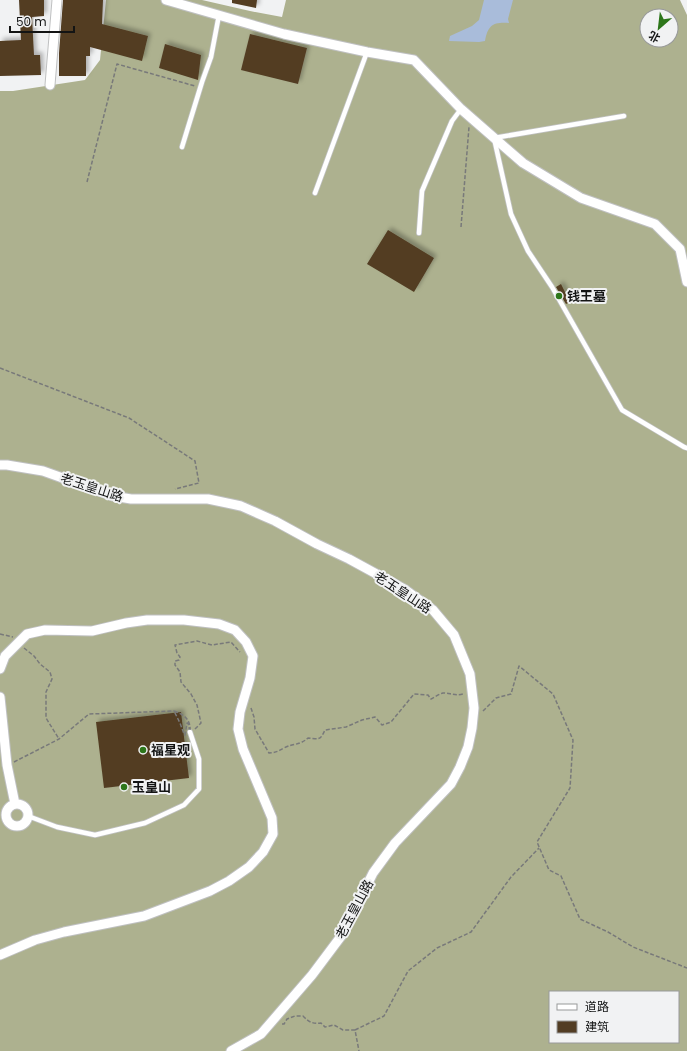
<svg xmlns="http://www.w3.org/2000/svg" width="687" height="1051" font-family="Poppins,'Noto Sans SC',sans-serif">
	<defs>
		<filter id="shadow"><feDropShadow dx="3" dy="-3" stdDeviation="2" flood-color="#0004"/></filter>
	</defs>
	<rect width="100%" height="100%" fill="#f1f2f3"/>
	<path fill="#adb18f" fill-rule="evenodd" d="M106,0H202L250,11L282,17L286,0H680L687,15V1051H0V91H13L85,80L100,60ZM647,16H671V40H647ZM550,992H678V1042H550Z"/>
	<path fill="#a9bcda" d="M484,0H513L508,19L509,23C493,22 488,25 485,41L479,42L449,41L450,36L472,26L479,20Z"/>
	<path fill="#523d24" filter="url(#shadow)" d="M19,0H44V16L32,17L34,55H40L41,75L0,76V41L21,40Z
		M63,0H103L102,24L148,36L142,61L90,47V56H86V76H59V53Z
		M232,0H257L256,8L232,3Z
		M250,34L307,48L298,84L241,70Z
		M165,44L201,55L198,80L159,68Z
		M388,230L434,258L414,292L367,264Z
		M561,284L570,302L566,304L556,287Z
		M181,712L189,778L104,788L96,722Z"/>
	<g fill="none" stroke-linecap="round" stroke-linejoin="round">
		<defs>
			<path id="lane" d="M624,116L494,138L511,214L528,251L552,287L622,410L684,447L687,448
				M182,147L202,82L211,57L219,15
				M315,193L367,52
				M419,233L422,191L452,121L461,109
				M28,816L57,827L95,835L145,823L184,805L199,789V759L190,732"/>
			<path id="street" d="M166,0L284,34L367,52L414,60L461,109L523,163L581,198L655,224L680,249L687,282
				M50,85L57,0
				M0,465H7L43,471L113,496L131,499H208L241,506L275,521L317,544L349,559L404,589L433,610L454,635L470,674L474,708L472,728L468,747L460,767L451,784L395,843L373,873L342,935L312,975L261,1034L231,1051
				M0,669L5,656L27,634L45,630L92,631L126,623L147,620H184L219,624L235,630L246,642L253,656L250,678L240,712L238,729L243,749L272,818L273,834L263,852L249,867L229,881L210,891L144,916L64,932L35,940L0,955
				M0,697L7,765L15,804
				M6 815a11 11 0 1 1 22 0a11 11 0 1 1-22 0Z"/>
		</defs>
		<use href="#lane" stroke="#bfc0c1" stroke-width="6"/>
		<use href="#street" stroke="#bfc0c1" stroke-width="11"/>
		<path stroke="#78797a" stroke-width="1.5" stroke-dasharray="4 2" stroke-linecap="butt" d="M87,182L117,64L195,86
			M461,227L469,127
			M0,368L129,418L195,461L199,483L175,489
			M0,634L13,637
			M24,648L34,656L40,664L50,672L52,679L46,692V718L59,739
			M251,708L254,717L255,729L269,753C278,752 276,752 284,748C293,743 299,746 308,738C319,739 320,741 325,730L346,727L362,720L375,717L382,725L391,722L414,694L428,695L431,699C435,697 439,694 443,693C450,693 455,696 463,694
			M174,711C185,715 191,720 190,732L188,723H187L185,735L184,734L180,723Z
			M483,711L496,698L511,694L519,666L553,694L573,740L570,788L537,842L549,870L561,876L580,919L608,932L633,947L687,968
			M195,729L201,723L197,705L191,694L181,682L180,672L175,665V661L179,660L180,657L177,653L175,645L197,641L212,645L231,642L240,652
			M14,762L59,739L89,714L174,711
			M282,1024H284L287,1019L295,1016H303C309,1022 312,1024 321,1023L325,1027L334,1025L343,1030H355L359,1051
			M355,1030L384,1016L408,971L437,948L471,932L511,877L539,848"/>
		<use href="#lane" stroke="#fff" stroke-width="4.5"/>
		<use href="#street" stroke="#fff" stroke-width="9"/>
	</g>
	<g fill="#2d761a" stroke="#f1f2f3" stroke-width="1.5">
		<circle cx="559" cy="296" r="4"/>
		<circle cx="143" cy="750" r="4"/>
		<circle cx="124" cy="787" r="4"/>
	</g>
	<g text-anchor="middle" stroke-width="4" stroke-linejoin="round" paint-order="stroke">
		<g font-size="13" font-weight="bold" fill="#131414" stroke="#f1f2f3" text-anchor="start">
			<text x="567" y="301">钱王墓</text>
			<text x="151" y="755">福星观</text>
			<text x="132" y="792">玉皇山</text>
		</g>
		<g font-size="13" fill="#131414" stroke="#f1f2f3">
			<text transform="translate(92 487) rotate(18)" y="5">老玉皇山路</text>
			<text transform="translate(403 592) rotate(33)" y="5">老玉皇山路</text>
			<text transform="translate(354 909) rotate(-62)" y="5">老玉皇山路</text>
		</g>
	</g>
	<rect x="549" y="991" width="130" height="52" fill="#f1f2f3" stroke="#98999a"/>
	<rect x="557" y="1004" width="20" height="6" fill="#ffffff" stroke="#98999a"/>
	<text x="585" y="1011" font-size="12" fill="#131414">道路</text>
	<rect x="557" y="1021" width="20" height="12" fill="#523d24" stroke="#98999a"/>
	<text x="585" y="1031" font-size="12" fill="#131414">建筑</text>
	<g transform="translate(659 28) rotate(208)"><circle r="19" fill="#f1f2f3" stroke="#98999a"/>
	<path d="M0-3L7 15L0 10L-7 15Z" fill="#2d761a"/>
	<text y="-6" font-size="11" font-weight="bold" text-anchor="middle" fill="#131414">北</text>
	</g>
	<path d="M10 26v6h64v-6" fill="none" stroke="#131414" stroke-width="2"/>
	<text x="16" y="26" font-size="12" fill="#131414" stroke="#f1f2f3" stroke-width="3" paint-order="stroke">50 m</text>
</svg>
